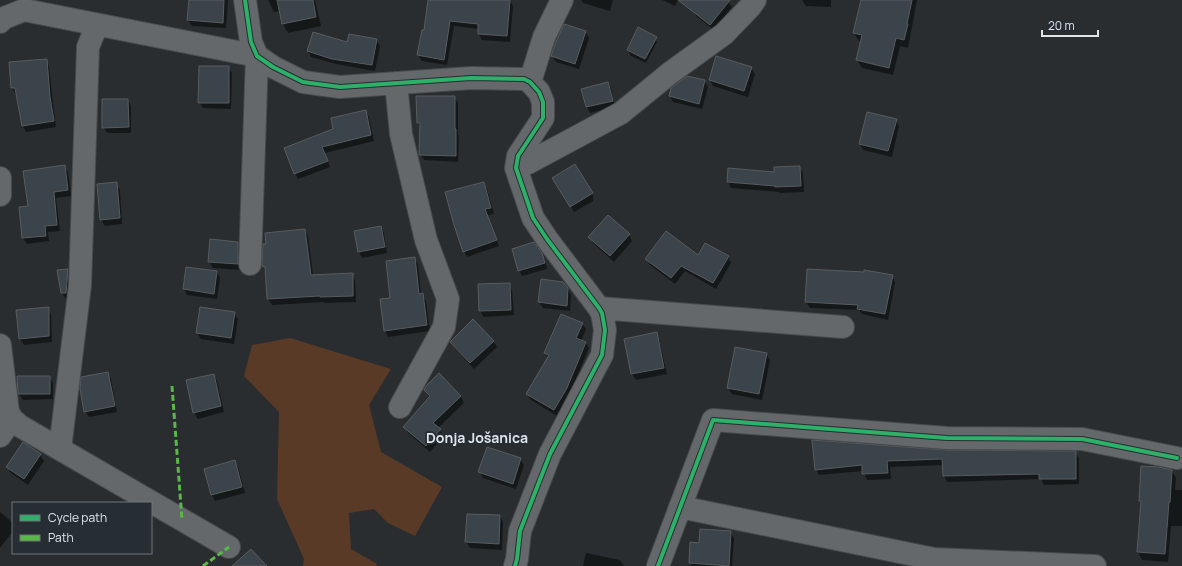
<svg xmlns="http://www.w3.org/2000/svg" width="1182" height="566" font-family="Manrope,sans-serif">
	<rect width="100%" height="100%" fill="#292d30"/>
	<path fill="#593a26" d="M290,338L391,369L369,405L381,452L442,487L415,536L388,523L374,509L349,513L351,549L377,564L376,566H303L304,559L277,499L279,412L244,376L252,345Z"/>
	<path fill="#0007" d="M190,0H228L226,28L192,26L188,20Z
		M268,0H315L321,26L288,33L283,24L280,11L274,12Z
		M429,0H510L513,6L510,42L482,40L479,34V29L454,26L447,65L422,61L418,55L425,31Z
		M581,0H613L610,11L583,3Z
		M662,0H678L675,6Z
		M702,0H727L732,7L714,30L697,17L693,11Z
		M802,0H831V7L806,6Z
		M875,0H917L908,48L900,46L893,75L862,68L857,60L862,41H859L854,33Z
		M585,32L589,38L579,69L556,62L552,56Z
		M653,36L657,42L646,63L631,56L628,50Z
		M376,40L380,46L375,71L336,64L311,57L308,51Z
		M46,60L49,66L53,104L56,127L26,132L23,126L17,93L16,94L12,88Z
		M228,67L232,73L231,109L203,108L199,102Z
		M751,68L755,74L748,97L713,86L710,80Z
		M704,81L708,87L702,109L673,102L670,96Z
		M608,83L611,89L615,107L590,113L587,107L583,90Z
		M454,97L458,103V134L459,136L458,162L424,160L420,154L421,129L418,122Z
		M128,100L131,106V133H107L103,127Z
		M365,111L369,117L374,141L325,153L330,167L298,179L295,173L334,130Z
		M896,120L899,126L892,157L863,150L860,144Z
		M575,165L593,196V201L574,212L554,178Z
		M64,166L68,172L71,196L56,198L60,231L48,232L49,241L27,244L23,238L20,208L29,207Z
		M799,167L803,173L804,192L780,193L779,192L731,188L728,182L729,169L776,173Z
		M484,183L487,189L494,214L488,215L499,246L467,257L464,251Z
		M116,184L120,190L122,224L105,226L101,220Z
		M380,227L384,233L387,253L362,258L359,252L355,232Z
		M305,230L308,236L313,275L352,274L355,280L356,302L324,303V302L272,305L268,299L267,272L263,266Z
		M629,235L632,241L614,262L593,243L589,237Z
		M238,243L241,249V270L213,268L209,262Z
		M541,254L545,260L547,269L522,276L519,270Z
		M698,256L728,257L731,263L716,289L685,271L675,284L650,265L646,259Z
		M414,258L418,264L421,295L426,301L430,331L388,337L385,331L391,299Z
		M68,270L71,276L69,298L66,299L62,293Z
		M217,272L220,278L217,299L187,295L184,289Z
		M892,276L895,282L888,320L862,314L859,310L810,308L806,302Z
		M509,284L512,290L514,315L484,317L480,311Z
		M568,289L571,295L570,311L543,308L539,302Z
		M48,308L51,314L52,342L24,345L20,339Z
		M234,313L238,319L234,344L201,339L197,333Z
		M582,323L586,329L581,341L585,342L589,348L570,394L557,416L531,400L527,394L548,358L546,353Z
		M656,333L659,339L667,374L636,380L632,374L625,340Z
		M493,341L497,347L474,369L455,348L451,342Z
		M766,354L770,360L762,400L732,394L728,388Z
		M107,373L111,379L117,412L89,417L85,411Z
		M439,374L461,397L464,403L438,428L444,436L430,452L408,433L405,427L430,398L425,390Z
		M214,375L217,381L224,412L198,419L194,413Z
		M18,377H49L53,383V399L23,400L19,394Z
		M946,451L1075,452L1079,458V484L1044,485L1041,479L947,482L944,476L943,465L890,467L891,479L867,480L863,471L819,475L816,469Z
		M40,455L44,461L28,485L11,473L7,467Z
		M520,459L524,465L516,489L483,478L480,472Z
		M235,462L238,467L245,493L215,501L212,495L205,470Z
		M1172,471L1176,478L1175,490H1182V526H1171L1168,562L1142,560L1138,552L1141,502L1140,500Z
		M0,512L13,523V531L0,548Z
		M468,515L500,516L503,522L502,550L470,548L466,542Z
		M730,532L734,538L732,566H692L690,563L700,544Z
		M586,553L620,560L624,566H583Z"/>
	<path fill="#3b434b" stroke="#585c5e" d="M189,0H224L223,23L187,20Z
		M277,0H313L316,17L282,24Z
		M428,0H510L507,36L478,34V24L450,21L444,60L417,55L422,30H424Z
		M678,0H730L710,25Z
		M861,0H912L907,24H908L904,40L896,38L889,68L856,60L862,35L853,33Z
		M564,24L586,31L575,64L551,56L556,42Z
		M638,27L657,37L645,59L627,50Z
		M313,32L347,42L349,34L377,39L372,65L332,59L307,51Z
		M716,56L752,67L744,91L709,80Z
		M47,59L50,97L54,121L22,126L15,88H11L9,62Z
		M199,66H229V103H198Z
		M687,76L705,80L699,104L669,96L671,88Z
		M608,82L613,101L586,107L581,89Z
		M416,96H455V129H456V156L419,155L420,123H417Z
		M102,99H128L129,127L102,128Z
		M366,110L371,135L322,147L328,161L294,174L284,148L333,129L331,118Z
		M867,112L897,119L888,151L859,144Z
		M575,164L593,193L570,207L552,178Z
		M65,165L68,190L54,192L57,225L45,226L46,236L22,238L19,207L28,206L23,171Z
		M800,166L801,186L775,187V186L727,182L728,168L774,172V167Z
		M117,182L120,218L100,220L97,184Z
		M484,182L491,208L485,209L497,240L463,252L454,225L445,192Z
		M608,215L630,234L610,256L588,237Z
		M381,226L385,247L358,252L354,231Z
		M305,229L311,275L353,273V296L320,297V296L267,299L265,267L262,266L263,244H266L265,233Z
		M666,231L698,255L705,243L729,256L713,283L681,266L671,278L645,259Z
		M210,239L238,242V264L208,262Z
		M534,242L542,253L545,263L518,271L512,249Z
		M415,257L419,294L423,293L427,325L384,331L380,299L390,298L386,261Z
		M186,267L217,271L214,294L183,289Z
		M68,269L66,293H61L57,270Z
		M807,269L864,272V270L893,275L885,314L857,309L858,305L805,302Z
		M541,279L563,282L568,288L567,306L538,302Z
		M510,283L511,310L479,311L478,284Z
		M49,307V336L19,339L16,310Z
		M200,307L235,312L231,338L196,333Z
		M561,314L583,323L576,338L586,342L567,388L554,410L526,394L549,355L544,353Z
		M473,319L494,341L470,363L450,342Z
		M657,332L664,368L631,374L624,339Z
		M735,347L767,353L759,394L727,388Z
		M108,372L115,406L84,412L80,389L81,377Z
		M439,373L461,396L433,423L441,429L426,446L403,427L430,396L424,390L426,386Z
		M214,374L221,406L193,413L186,380Z
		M17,376H50V394H18Z
		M812,440L946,450L1076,451V479H1039V474L943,476L942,459L887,461L888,473L862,474V465L815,470Z
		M23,442L41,454L24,479L6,467Z
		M487,447L521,458L513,484L478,472Z
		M235,460L242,487L211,495L204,469Z
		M1141,466L1159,467L1172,470L1170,502H1169L1165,554L1137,552L1141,501H1139Z
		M467,514L500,515L499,544L465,542Z
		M700,529L731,531L729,566L689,563L690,542L699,543Z
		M251,549L267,566H232Z"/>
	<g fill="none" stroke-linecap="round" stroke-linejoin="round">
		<defs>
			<path id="minor" d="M245,0L251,42L257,56L273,67L303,82L340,87L471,78L524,79L530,82L539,92L543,102V118L518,156L516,168L533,218L547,239L599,308L602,313L605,330L602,355L550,454L520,531L517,559L515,566
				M0,22L4,18L24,10L257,56L250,264
				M530,82L544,37L562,0
				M396,83L401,134L426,240L448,299L444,327L400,407
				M516,168L528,163L621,113L670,73L724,34L750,7L755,0
				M0,178V195
				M599,308L843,327
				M0,345L8,412L12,419L20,426L229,547
				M0,436L12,419
				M60,449L80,285L88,47L97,25
				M680,507L934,559L1095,566
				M658,566L713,420L947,438L1082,439L1177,458"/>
		</defs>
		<use href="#minor" stroke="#484b4e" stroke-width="24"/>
		<use href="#minor" stroke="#65686b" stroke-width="22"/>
		<path stroke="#58b947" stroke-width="3" stroke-dasharray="6 3" stroke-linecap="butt" d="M172,386L182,520
			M203,566L229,547"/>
		<defs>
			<path id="cycleway" d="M245,0L251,42L257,56L273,67L303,82L340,87L471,78L524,79L530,82L539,92L543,102V118L518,156L516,168L533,218L547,239L599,308L602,313L605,330L602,355L550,454L520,531L517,559L515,566
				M658,566L713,420L947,438L1082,439L1177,458"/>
		</defs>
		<use href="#cycleway" stroke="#262d33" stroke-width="6"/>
		<use href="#cycleway" stroke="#2db169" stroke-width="4"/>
	</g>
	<g text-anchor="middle" stroke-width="3.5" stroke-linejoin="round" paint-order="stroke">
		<g font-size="14" font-weight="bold" fill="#dfe4e8" stroke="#262d33">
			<text x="477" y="443">Donja Jošanica</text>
		</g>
	</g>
	<rect x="12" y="502" width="140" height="52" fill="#262d33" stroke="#70767b"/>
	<rect x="20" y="515" width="20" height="6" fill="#2db169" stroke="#70767b"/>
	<text x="48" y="522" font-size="12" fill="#dfe4e8">Cycle path</text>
	<rect x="20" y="535" width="20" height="6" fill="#58b947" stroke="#70767b"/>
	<text x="48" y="542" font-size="12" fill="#dfe4e8">Path</text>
	<path d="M1042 30v6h56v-6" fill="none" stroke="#dfe4e8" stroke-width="2"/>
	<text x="1048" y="30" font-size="12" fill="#dfe4e8" stroke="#262d33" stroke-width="3" paint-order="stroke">20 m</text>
</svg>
